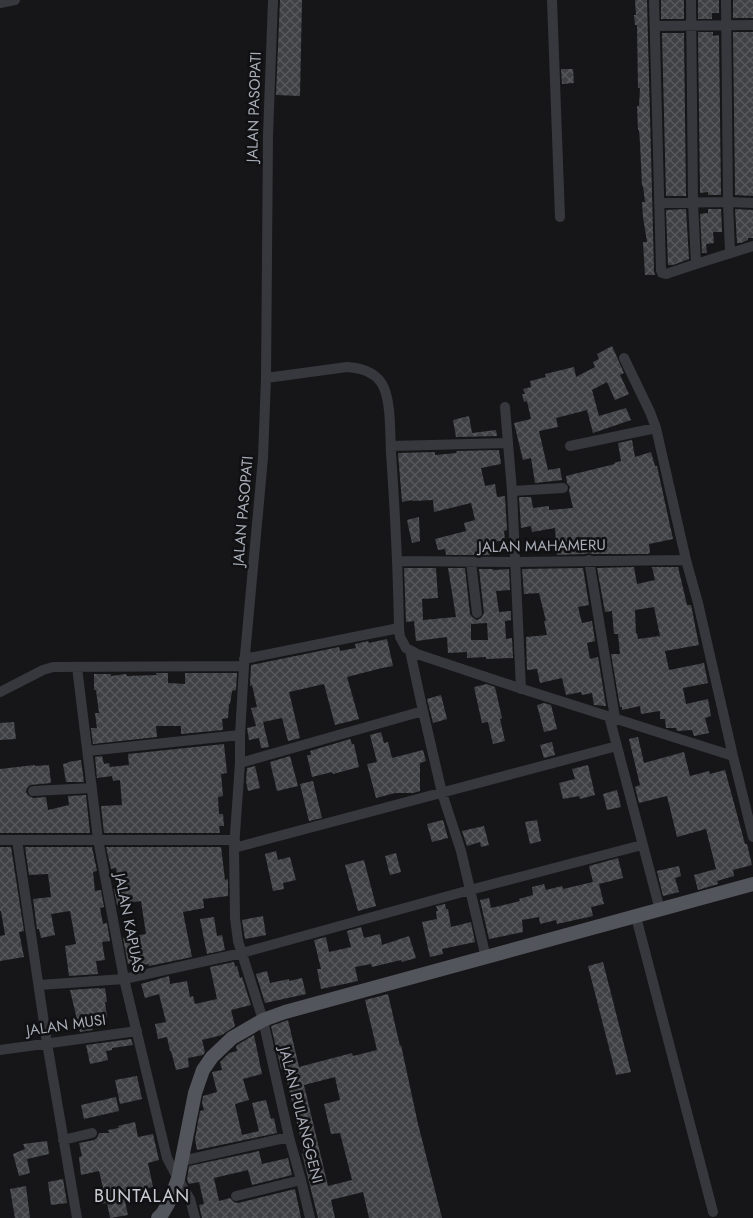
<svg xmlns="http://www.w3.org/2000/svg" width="753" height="1218" font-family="Jost,sans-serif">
	<defs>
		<pattern id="building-cross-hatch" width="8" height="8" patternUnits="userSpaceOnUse" patternTransform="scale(1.25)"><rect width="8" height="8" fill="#404145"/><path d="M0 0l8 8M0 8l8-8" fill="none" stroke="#595a5e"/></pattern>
	</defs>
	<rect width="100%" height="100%" fill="#161618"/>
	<path fill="url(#building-cross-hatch)" fill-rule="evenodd" d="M280,0H302L300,96L276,95Z
		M635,0H647L654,270L655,275H645L643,242H647L643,217L642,202H645L643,186H642L640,143L639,130H638L637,106H639L640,88H638L637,25H635L634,15H636Z
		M661,0H684V19H661Z
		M698,0H719V13H712V19H698Z
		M733,0H753V18H733Z
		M698,32H713V36L719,35L721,195H708V192L700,193Z
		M733,32H753V196L735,195Z
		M662,33H684L686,196H666Z
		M561,69H573L574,83L562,84Z
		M686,209L689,259L673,265H668L666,210Z
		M708,209H721L722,232H713L714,243L706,244L707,253H702L700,214L708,213Z
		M735,209L753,210V238H748V240L741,243H737Z
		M612,346L624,373L620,375L629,394L615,400L607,382L592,390L599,416L626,408L631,420L593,433L587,410L556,418L558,427L539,431L548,470L560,468L562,480L535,483L531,458L523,460L514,423L531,419L527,401L524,402L522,394H525L523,389L531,387L530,381L546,377L545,374L574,367L576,377L595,367L593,362L599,359L597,354Z
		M469,416L472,433L496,430L497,436L456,437L453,420Z
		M632,440L635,457L651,452L655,466H657L673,539L649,544L650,553L648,554H592L588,553L585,554L557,555L555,528L532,532L531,526L521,528L519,497H531L533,508L549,506V510L573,508L569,491L570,487L567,483L566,476L615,464L614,463L621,461L618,443Z
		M499,450L501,464L481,468L485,486L495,484L497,497L505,496L507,530L504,531L505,540L488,543L490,555H446L445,549L438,550L435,539L466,531L464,523L475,520L471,503L434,512L433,500L412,501V500L402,502L398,453L435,452V455L457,453L456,451Z
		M419,517L420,541L412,543L407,520Z
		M634,567L637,584L655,580L652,567H678L687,605H691L699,645L665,651L669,670L704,663L708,683L683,688L686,704L708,699L711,716L705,718L709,733L694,736L692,730L677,731L676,728H666L665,719H660V711L641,714L640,706L622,710V707H620L611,654H620L618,634H614L612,611L605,612L597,568ZM654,607L660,636L638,639L637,633L636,634L635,610Z
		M404,568H436L438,598L422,599L423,620L456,617L448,568H465L470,614L472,617L477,620L481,618L484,613L479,569H493V570L509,569L510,590L496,591L499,612L511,611V620L505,621L506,639L512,638L513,658L486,659V657L467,658V652L448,653L447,637L416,641L414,621L406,622ZM487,623L488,640H471V624Z
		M583,568L589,605L578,607L582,623L592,621L595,641L587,643L590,659L598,657L606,706L594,705L592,693L582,695L581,692L566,695L562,678L540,683L537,669L527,670L526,637L547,635L544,621H546L539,593L524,594L522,569Z
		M387,639L393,666L382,668L347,677L359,719L335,725L324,684L289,692L300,738L288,741L282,718L263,722L269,747L261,748L259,738L249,740L247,728L256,726L251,708L257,707L252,685L250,686L251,665L339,647L340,651L356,648L355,644L368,641L369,643Z
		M156,673H168V683L185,684V673H237L236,690L232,691L230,704H229L228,718L222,719L223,730L181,734V726H156L157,737L93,744L91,728H97L95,713H99L96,690H94V674H111V676L126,674L127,676L157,675Z
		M487,684L495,687L502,718L500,719L505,741L493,744L488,722L482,723L474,687Z
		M441,695L447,719L433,723L427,699Z
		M544,703L551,705L557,729L544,732L537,705Z
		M14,722L16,739L0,740V723Z
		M381,732L384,743L388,742L392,758L423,750L426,761L420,763V791L413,793H395L376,798L367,764L377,762L370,735Z
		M638,737L644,763L684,752L690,776L709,771L710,774L725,770L745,844H747L752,865L733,870L734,876L717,881L718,884L698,890L694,875L716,869L706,829L677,837L667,796L639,803L635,787L640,785L629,739Z
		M350,739L352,744H354L359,767L333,774L332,772L312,777L307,755H311L310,751Z
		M552,742L555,755L544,758L540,745Z
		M224,744L227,773L221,774L223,796L218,797L219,814H223L224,826H219L220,833H104L101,806L122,805L120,780L113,781L112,776L97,778L95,757L102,756L104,764L109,763L110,767L129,765L128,754Z
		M290,756L298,786L277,791L270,762Z
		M81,760L84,782H66L63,764L68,763V762Z
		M35,765V766L49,765L51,783L30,785L27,788L26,792L28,795L33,798L46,797L48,810L69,805L68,796L86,795L90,833H0V769Z
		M588,765L595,795L580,799L579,796L563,799L559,783L575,779L572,769Z
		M255,766L260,788L248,791L246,781L247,768Z
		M313,781L322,818L309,821L300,784Z
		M617,790L621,807L607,810L603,794Z
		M443,820L448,838L432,842L427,824Z
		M537,820L541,841L530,844L525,822Z
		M484,826L489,845L481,847L480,842L467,846L462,831Z
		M0,847H11L24,931L19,932L24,957L0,961V936L5,935L1,911H0Z
		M25,847H92L97,871L93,872L95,891L101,890L104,907L100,908L103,924L107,923L110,941L102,942L105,960L96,961L98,974L69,976L65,946L76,944L70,911L51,914L55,935L41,938L39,929H37L33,899L51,897L48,874L29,875Z
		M106,847H221L225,880L228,879V896L203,899L204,908L183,912L192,957L149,966L148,964L131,967L130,964H128L123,938L146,934L141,901L117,905L114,889L119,888L116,868L111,869Z
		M276,851L278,860L290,857L296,880L283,883L284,889L273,891L265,854Z
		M396,853L401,872L390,875L385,856Z
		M618,858L623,878L599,884L604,904L591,907L593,916L557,924L556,920L540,924L539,917L522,920L523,932L489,939L480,900L489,898L491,908L520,901L519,899L533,895L532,887L544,884L546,890L562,886L563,889L593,882L589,866Z
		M364,860L376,906L358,911L345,865Z
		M679,866L681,876L675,878L679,892L663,896L657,871Z
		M445,904L446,909H448L451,927L471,922L475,942L442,949L443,954L430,957L422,922L437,919L436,911H438L436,906Z
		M263,916L266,935L245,939L242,920Z
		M214,917L217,936L222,935L225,950L207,954L200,919Z
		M361,927L364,938L380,934L382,945L409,936L416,958L402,962L401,960L372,967L371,964L355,967L358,981L321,989L317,969H321L314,940L326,937L329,952L351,947L347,931Z
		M234,962L235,967L237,966L240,978L242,977L251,1005L231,1010L235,1026L222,1035L202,1040L205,1052L203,1055L188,1058L189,1067L176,1070L171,1051H170L167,1037L158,1039L155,1024L166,1022L159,994L145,998L141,984L169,976L170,984L187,981L190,997L193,996L195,1004L217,999L210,967Z
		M603,962L631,1072L616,1075L588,966Z
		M267,971L270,983L289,979V981L302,978L306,994L265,1003L256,974Z
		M99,988V989L105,988L107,1002H105L107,1017L91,1020L93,1030L80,1032L70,990Z
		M388,994L400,1046L401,1045L418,1124L442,1218H369L363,1192L331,1200L335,1218H318L302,1154L304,1153L284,1068L281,1069L271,1026L288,1020L299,1067L352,1053L353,1056L377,1050L365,1000ZM335,1077L340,1100L324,1104L331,1134L340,1133L352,1180L328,1186L304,1085Z
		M254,1035L262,1074L243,1079L249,1100L235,1104L242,1135L259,1131L252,1103L266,1100L271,1119L274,1118L277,1133L197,1150L195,1139L200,1111L204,1110L202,1103L203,1096L217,1092L212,1072L222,1070L220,1062L229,1053L237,1051L236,1047L237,1045Z
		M131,1039L133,1045L112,1048V1050L106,1051L108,1060L90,1064L86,1045Z
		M137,1076L142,1099L120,1104L115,1080Z
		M116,1097L119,1111L84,1119L81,1105Z
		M135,1122L138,1137L153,1134L159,1160L148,1163L153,1187L123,1193L128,1215L110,1218L107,1203L98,1204L95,1189L103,1188L99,1171L81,1175L79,1157L82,1156L79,1143L94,1140L97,1138L99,1133H109L108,1130L119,1128L118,1126Z
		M47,1141L49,1154L27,1159L30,1173L19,1176L13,1154L25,1149L23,1144Z
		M259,1151L262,1164L288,1158L292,1175L252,1185L248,1170L214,1178L219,1201L230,1198L234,1202L238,1203L295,1189L301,1218H202L199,1205L204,1204L199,1182L189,1184L187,1180L189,1166Z
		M63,1179L67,1203L51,1205L48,1182Z
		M26,1186L30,1218H15L10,1189Z"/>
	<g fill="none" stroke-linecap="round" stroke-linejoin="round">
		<path stroke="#37383d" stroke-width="10" d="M273,0L268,136L266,378L263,458L244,666L240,735V763L234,848L235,918L238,941L263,1020L289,1137L301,1180L310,1218
			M552,0L560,217
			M654,0L661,270L662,273L666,274L696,264
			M691,0L693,202L696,264L753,246
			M726,0L728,202L730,252
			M0,3L15,0
			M655,26L753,25
			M659,203L728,202L753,203
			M624,358L650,412L656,428L686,560L698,603L733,756L753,837
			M266,378L347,367C362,368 378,373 384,388C391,404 390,434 391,453C395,511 398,569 399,628L400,637L406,648L417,654L513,686L733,756
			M505,407L512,491L521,689
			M391,446L508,443
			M570,446L656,428
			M512,491L563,488
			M589,560L615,718
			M398,561L516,562L686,560
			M471,562L477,613
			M410,651L423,711
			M244,659L399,628
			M77,667L98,839L124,979L167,1158L178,1179L190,1199L195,1218
			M0,692L43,670L53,667L244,666
			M609,716L660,910
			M88,751L240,735
			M240,763L423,711L442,793L461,851L486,958
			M33,791L92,788
			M0,840H235
			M17,840L47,1043L77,1218
			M234,848L617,746
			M636,917L713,1212
			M39,985L124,979L242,953L470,890L642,845
			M0,1050L137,1031
			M63,1140L92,1133
			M182,1161L289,1137
			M236,1196L301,1180"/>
		<path stroke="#53555c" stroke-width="14" d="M158,1218L162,1214L168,1204L178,1179L195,1093L203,1070L212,1057L232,1038L263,1020L285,1012L753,884"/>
	</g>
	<g text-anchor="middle" stroke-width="5" stroke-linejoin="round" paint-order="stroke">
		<g font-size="15" fill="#a8adb8" stroke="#111113">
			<text transform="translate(254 107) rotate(-88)" y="5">JALAN PASOPATI</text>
			<text transform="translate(243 511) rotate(-85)" y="5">JALAN PASOPATI</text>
			<text transform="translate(542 546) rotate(-1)" y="5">JALAN MAHAMERU</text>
			<text transform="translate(129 923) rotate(79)" y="5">JALAN KAPUAS</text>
			<text transform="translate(66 1025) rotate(-8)" y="5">JALAN MUSI</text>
			<text transform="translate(301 1115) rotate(76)" y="5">JALAN PULANGGENI</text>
		</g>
		<g font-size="18" letter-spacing="1" fill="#c9ccd4" stroke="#111113">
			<text x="142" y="1202">BUNTALAN</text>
		</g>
	</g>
</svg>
